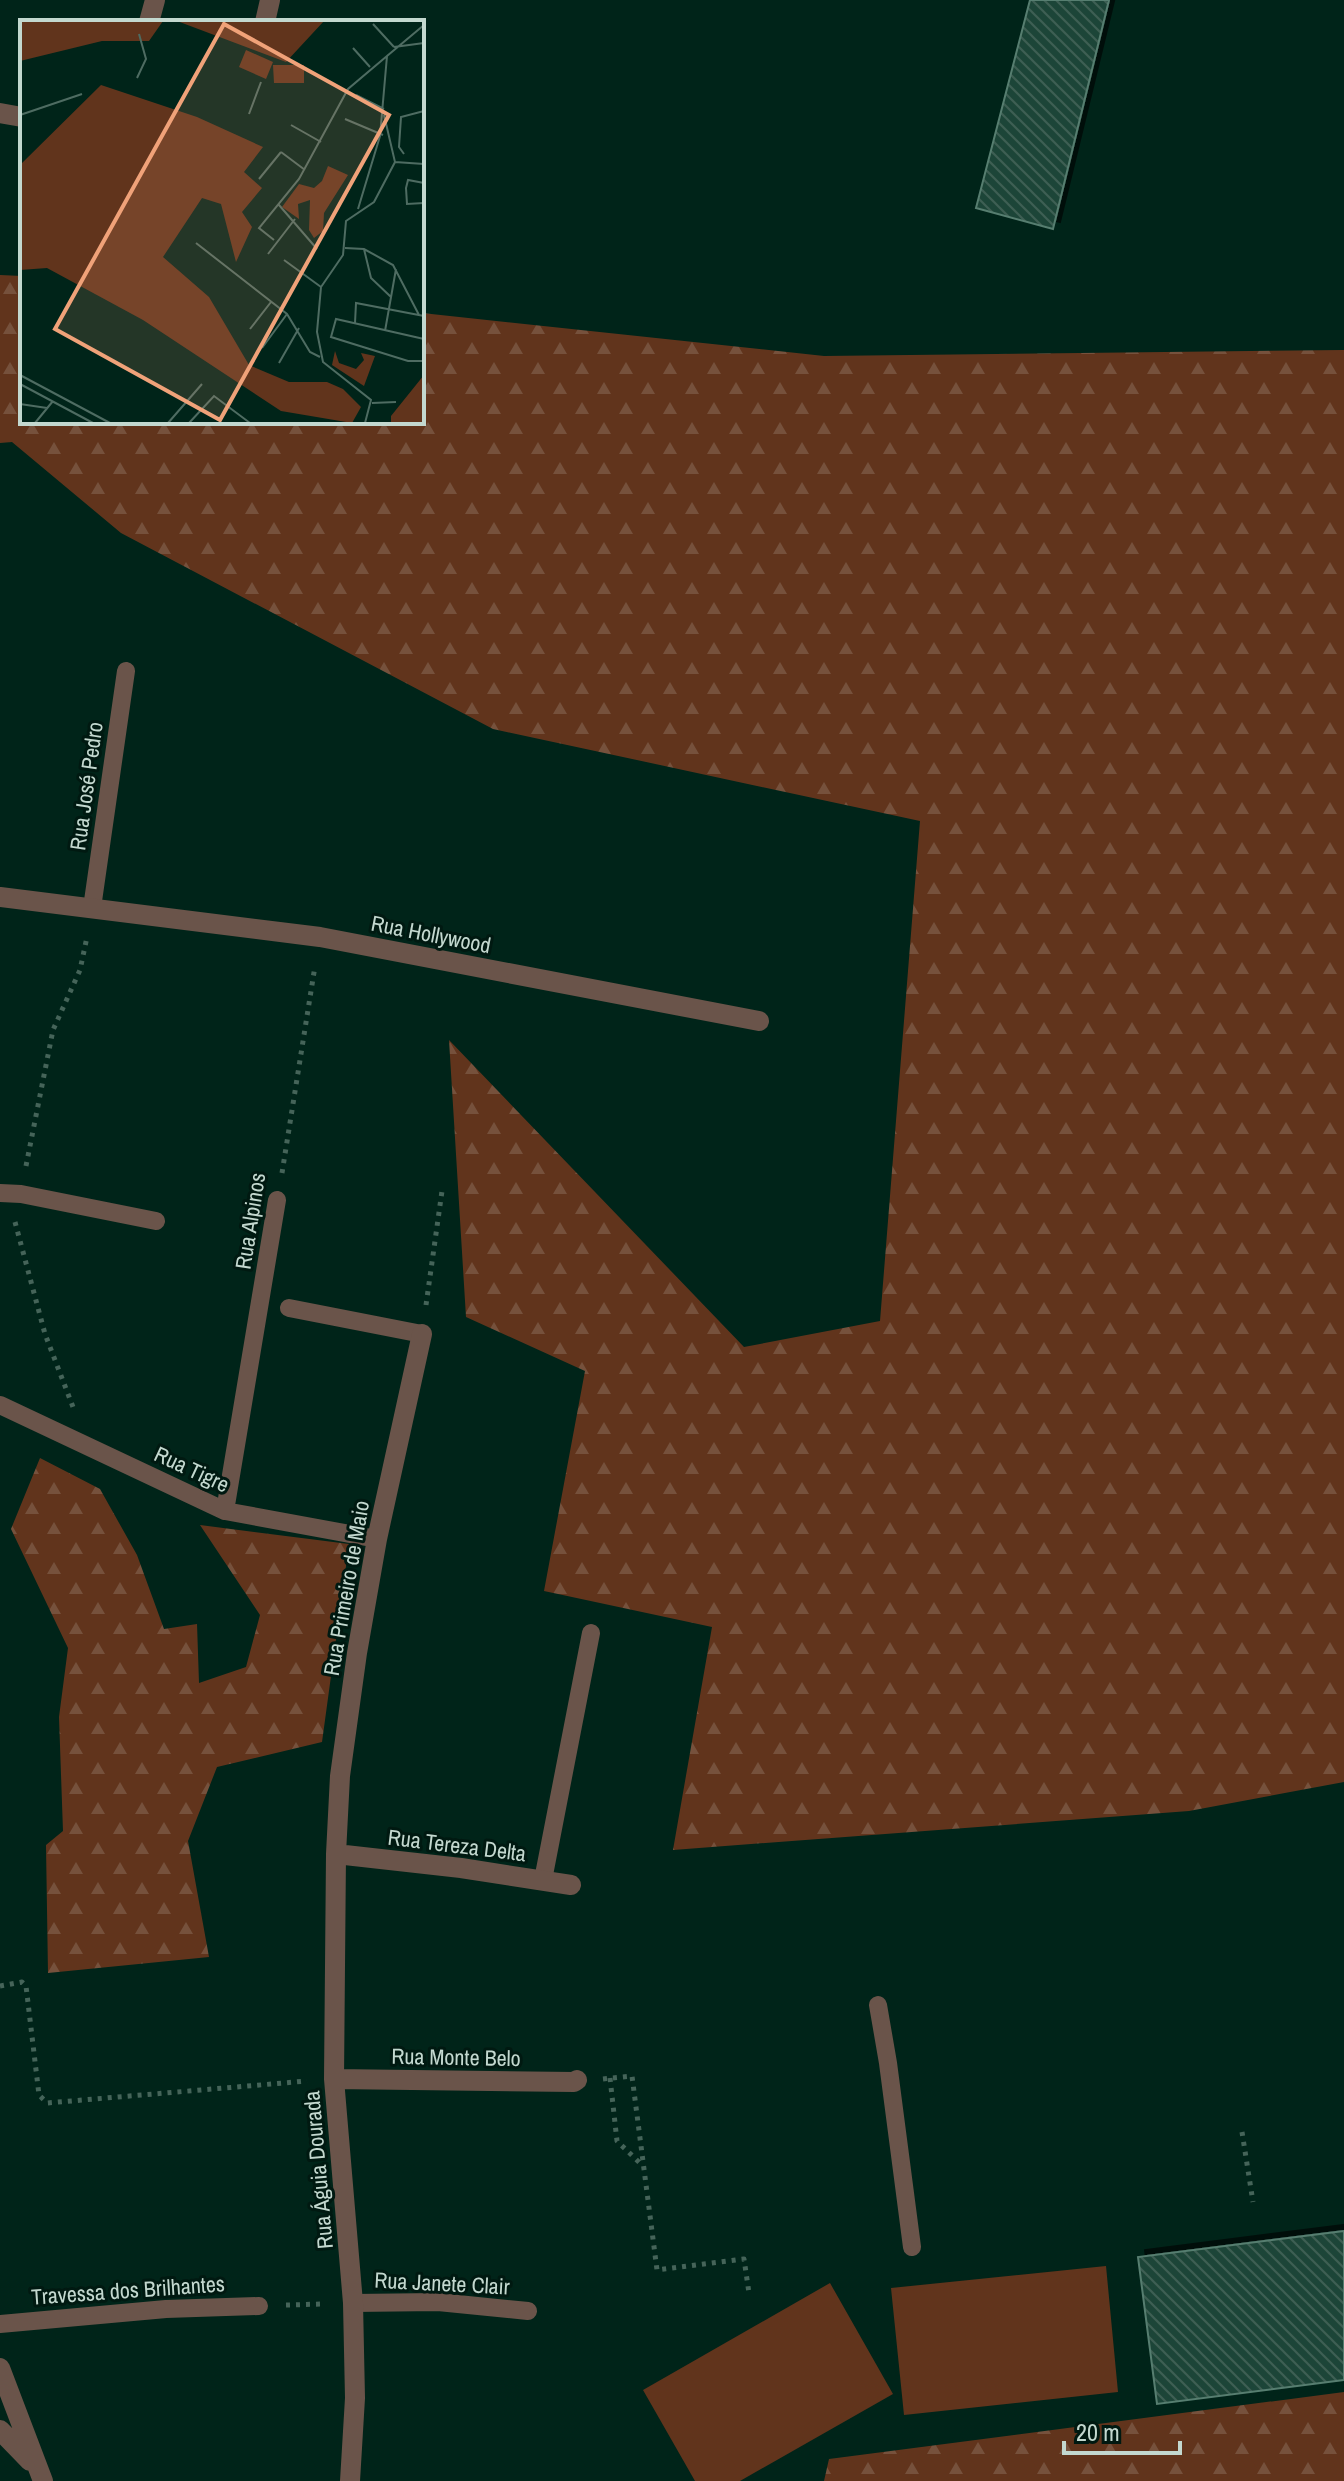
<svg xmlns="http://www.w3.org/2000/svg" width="1344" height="2481" font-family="'Archivo Narrow',sans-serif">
	<defs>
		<pattern id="forest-firs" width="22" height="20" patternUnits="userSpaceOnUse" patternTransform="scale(2)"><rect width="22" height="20" fill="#61341c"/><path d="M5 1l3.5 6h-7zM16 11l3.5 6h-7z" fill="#76513c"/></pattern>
		<pattern id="building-back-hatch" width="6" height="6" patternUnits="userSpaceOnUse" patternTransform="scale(2)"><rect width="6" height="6" fill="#1f4538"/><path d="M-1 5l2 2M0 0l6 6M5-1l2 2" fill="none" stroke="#3e5f54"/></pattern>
		<filter id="shadow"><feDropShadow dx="7" dy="-7" stdDeviation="0" flood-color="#0009"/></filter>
	</defs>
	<rect width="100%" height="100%" fill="#002419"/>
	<path fill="url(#forest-firs)" d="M0,275L22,276V422H422V313L824,356L1344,350V1782L1189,1811L673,1850L712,1627L544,1591L585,1371L466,1317L449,1040L744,1347L880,1321L920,821L493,729L121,533L12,442L0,443Z
		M40,1458L100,1489L137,1555L164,1629L197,1624L199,1683L246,1667L260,1615L200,1525L349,1544L322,1742L217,1767L188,1841L209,1957L48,1973L46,1845L63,1831L59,1717L68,1648L11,1529Z
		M1344,2392V2481H824L829,2459Z"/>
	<path fill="#61341c" d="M1106,2266L1118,2392L904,2415L891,2288Z
		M830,2283L893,2394L740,2481H695L643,2390Z"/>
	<path fill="url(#building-back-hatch)" stroke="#577e70" stroke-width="2" filter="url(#shadow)" d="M1030,0H1109L1053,229L976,208Z
		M1344,2231V2380L1157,2404L1138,2257Z"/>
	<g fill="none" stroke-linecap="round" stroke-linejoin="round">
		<path stroke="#456459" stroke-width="5" stroke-dasharray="4 6" stroke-linecap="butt" d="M26,1166L53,1030L80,970L87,937
			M282,1173L315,966
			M15,1222L45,1334L73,1407
			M426,1305L442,1191
			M0,1986L22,1982L26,1986L39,2095L47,2103L307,2081
			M610,2078L617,2141L643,2166
			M603,2079L632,2076L657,2270L744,2259L749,2293
			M1242,2132L1253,2202
			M286,2305L324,2304"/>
		<path stroke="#6a544a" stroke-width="18" d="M92,908L126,671
			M0,1193L21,1194L156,1221
			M289,1308L422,1334
			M0,1405L225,1511L377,1539
			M225,1511L277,1200
			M543,1880L591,1633
			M878,2005L888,2063L912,2247
			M353,2303L438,2302L528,2311
			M0,2324L166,2309L259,2306"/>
		<path stroke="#6a544a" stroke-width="20" d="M149,22L155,0
			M265,22L270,0
			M0,113L22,117
			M0,897L320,937L759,1021
			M336,1854L461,1868L571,1885
			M334,2079L574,2082L577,2080
			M350,2481L355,2398L353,2303L334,2079L336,1854L340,1776L357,1653L377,1539L422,1334"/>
		<path stroke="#6a544a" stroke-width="20" d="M0,2368L43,2481
			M0,2430L30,2461"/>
	</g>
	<g text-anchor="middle" stroke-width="6" stroke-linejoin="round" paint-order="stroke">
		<g font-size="22" fill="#c3d8cf" stroke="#001911">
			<text transform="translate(86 786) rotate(-82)" y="8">Rua José Pedro</text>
			<text transform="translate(431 934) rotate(11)" y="8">Rua Hollywood</text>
			<text transform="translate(250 1221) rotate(-81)" y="8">Rua Alpinos</text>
			<text transform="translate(192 1469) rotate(25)" y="8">Rua Tigre</text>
			<text transform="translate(346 1588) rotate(-80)" y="8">Rua Primeiro de Maio</text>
			<text transform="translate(457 1845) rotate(7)" y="8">Rua Tereza Delta</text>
			<text transform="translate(456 2057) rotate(1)" y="8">Rua Monte Belo</text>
			<text transform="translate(318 2170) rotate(-95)" y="8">Rua Águia Dourada</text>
			<text transform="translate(442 2283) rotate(3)" y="8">Rua Janete Clair</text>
			<text transform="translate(128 2290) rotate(-4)" y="8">Travessa dos Brilhantes</text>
		</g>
	</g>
	<g transform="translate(20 20)">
		<rect width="404" height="404" fill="#002419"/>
		<path d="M0,1H143L129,21H82L0,41ZM157,1H304L266,42ZM81,65L177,97L243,127L224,152L242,168L222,192L232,207L216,242L201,184L182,178L143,237L189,277L229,345L269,362H307L323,369L341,387L332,403L261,391L123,300L27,248L0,250V145ZM308,146L328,155L304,193L303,211L294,218L289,210L290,180L278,184L279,199L262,187L279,164L294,168L302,161ZM315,331L319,343L336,349L344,340L341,333L355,336L344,366L312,345ZM404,355V403H371V396Z" fill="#61341c"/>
		<path d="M226,30L253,42L246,59L219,47ZM253,45H284V63H254Z" fill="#61341c"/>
		<path fill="none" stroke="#4e6c62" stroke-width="2" d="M353,4L374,27M374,27L404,23M333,28L350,47M117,58L126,39L119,14M336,75L364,89M229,94L241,62M0,95L62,74M325,99L363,115M271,105L301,122M261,132L285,150M384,134L379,127L381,97L404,91M375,142L404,144M239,159L261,132M404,163L388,160L386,168L387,184L404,183M259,185L297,229M338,189L360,116L367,36L404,5M254,220L239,208L279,159L328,69L367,36M176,223L267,294L290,332L300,337M325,228L344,229L373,245L399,295M344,229L351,258L371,277M248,234L275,199M264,240L301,267M335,303L336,283L404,296M230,309L251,282M365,311L376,249M404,319L316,299L311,317L388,341H404M242,328L267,294M259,343L279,308M0,355L90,403M0,364L73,403M352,383L376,382M0,384L27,388M15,403L33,381M148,403L182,364M169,403L194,376L230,403M345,403L351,380L303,342L297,312L301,267L323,235L326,201L354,182L375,142L364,95"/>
		<path fill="#f0a279" fill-opacity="0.15" stroke="#f0a279" stroke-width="4" d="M204,4L369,95L200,400L35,309Z"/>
		<rect width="404" height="404" fill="none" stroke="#c3d8cf" stroke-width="4"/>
	</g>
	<path d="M1064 2441v12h116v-12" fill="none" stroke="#c3d8cf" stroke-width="4"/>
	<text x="1076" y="2441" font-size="24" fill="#c3d8cf" stroke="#001911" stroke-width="6" paint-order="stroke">20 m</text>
</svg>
